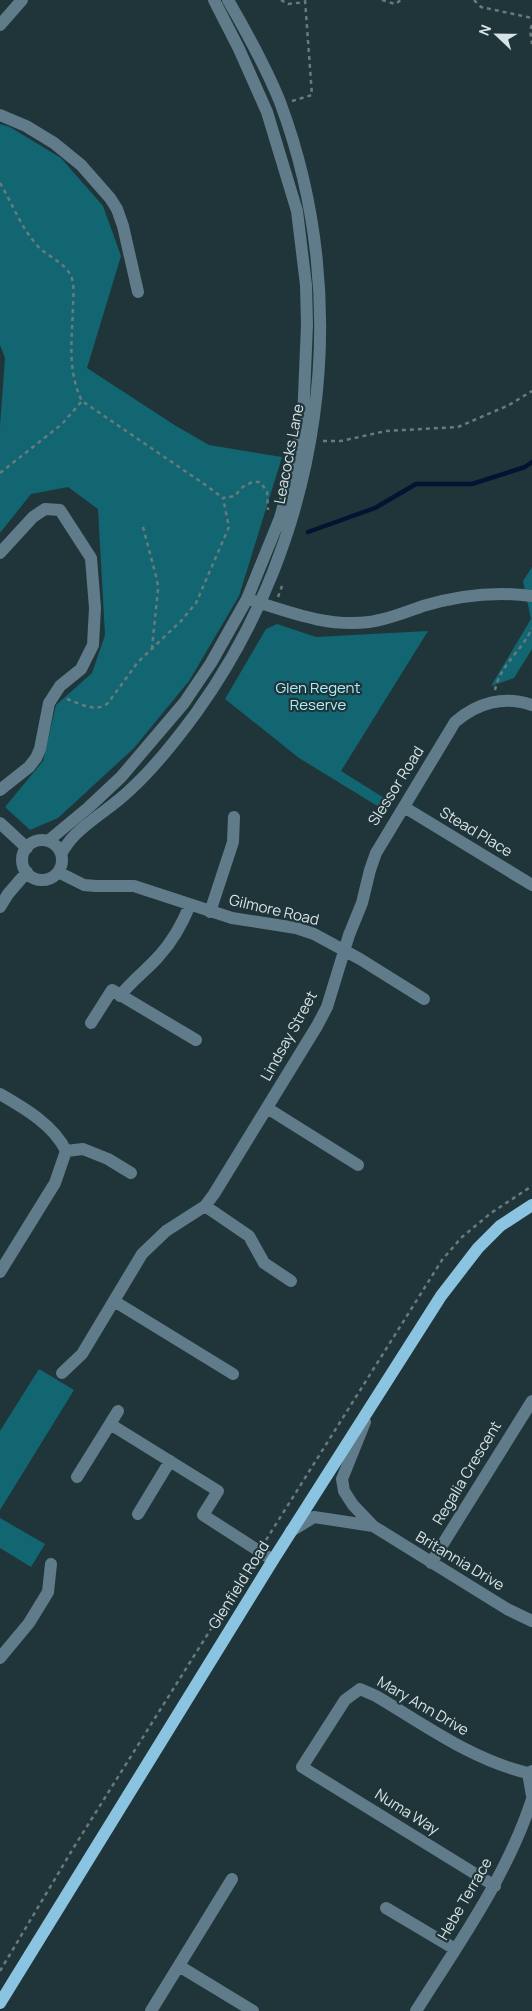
<svg xmlns="http://www.w3.org/2000/svg" width="532" height="2011" font-family="Manrope,sans-serif">
	<rect width="100%" height="100%" fill="#203539"/>
	<path fill="#126671" d="M0,124L10,127L61,158L103,206L121,256L87,368L176,426L209,445L282,457L239,596L189,681L134,748L58,818L30,830L5,807L43,761L56,705L92,673L105,635L98,509L68,487L31,494L0,533V426L5,358L0,345Z
		M532,567V649L514,678L491,686L531,619L523,581Z
		M277,624L316,637L428,631L341,771L389,801L384,810L299,758L225,699L266,629Z
		M39,1369L74,1390L0,1510V1431Z
		M0,1518L45,1544L31,1567L0,1548Z"/>
	<g fill="none" stroke-linecap="round" stroke-linejoin="round">
		<path stroke="#001532" stroke-width="4.5" d="M308,532L375,508L416,484H472L525,467L532,462"/>
		<path stroke="#687a7d" stroke-width="2.5" stroke-dasharray="4 4" stroke-linecap="butt" d="M281,0L288,4L306,2
			M382,0L395,4L401,0
			M474,0L481,7L532,18
			M532,25L530,30L532,44
			M292,101L312,95L305,0
			M0,183C12,203 20,225 35,243C45,256 64,261 71,276C75,285 73,298 73,307C72,340 67,371 82,401L207,486L223,498
			M323,441H341L386,431L458,427L509,405L532,391
			M0,473L62,424L82,401
			M143,527L157,580L158,589L152,648
			M278,597L282,586
			M495,690C500,665 522,651 532,628
			M67,699C81,704 96,713 108,703L138,662L181,621L196,603L229,527L223,498L235,496L241,488L252,482H260L267,491L268,510
			M266,1540L442,1260L462,1237L491,1213L532,1186
			M0,1971L74,1847L253,1562"/>
		<path stroke="#607b89" stroke-width="12" d="M0,25L22,0
			M0,115L26,126L54,143L81,165L110,198L117,209L123,226L138,292
			M0,553L33,517L45,509L60,510L91,558L95,608L93,645L81,669L60,686L49,703L40,749L36,758L29,767L0,790
			M254,601C292,613 328,627 369,622C387,620 406,612 423,606C460,595 494,591 532,596
			M404,807L532,885
			M0,823L27,848
			M22 860a20 20 0 1 1 40 0a20 20 0 1 1-40 0Z
			M48,841L89,807L121,777L184,703L211,663L247,599L280,518L295,462L303,419L307,325L306,285L297,211L267,112L239,49L214,0
			M61,854C65,847 70,840 75,835C92,818 114,806 131,789C155,767 177,739 196,713C322,538 356,305 280,102C266,67 247,33 228,0
			M58,872L84,885L96,886H134L232,918L296,928L314,934L360,959L424,999
			M0,907L8,894L27,872
			M210,912L233,842L234,817
			M120,996C132,980 147,970 159,956C172,942 183,922 190,905
			M91,1023L112,990L196,1040
			M0,1094C24,1108 54,1125 66,1151
			M267,1108L358,1165
			M66,1151L83,1149L108,1159L131,1173
			M205,1206L249,1236L264,1263L291,1281
			M0,1272L55,1183L66,1151
			M114,1301L233,1374
			M62,1373L82,1354L142,1254L166,1231L205,1206L214,1194L317,1026L327,1007L349,935L362,903L370,870L376,853L455,722C477,703 504,695 532,705
			M118,1411L110,1424L218,1491L203,1515L273,1560
			M365,1422L342,1479L344,1491L353,1505L373,1526L507,1609L532,1621
			M77,1477L110,1424
			M138,1514L170,1461
			M291,1531L314,1517L373,1526
			M431,1563L532,1401
			M0,1658L29,1623L48,1592L51,1564
			M528,1773L532,1796
			M495,1886L302,1767L345,1700L360,1689L376,1696C425,1725 472,1760 528,1773L532,1771
			M386,1908L455,1949
			M179,1966L253,2011
			M151,2011L232,1879
			M416,2011C459,1943 507,1876 532,1799"/>
		<path stroke="#8bc4e0" stroke-width="12" d="M0,2003L273,1560L441,1296L478,1248L500,1226L532,1205"/>
	</g>
	<g text-anchor="middle" stroke-width="4.5" stroke-linejoin="round" paint-order="stroke">
		<g font-size="15" fill="#d7e3e5" stroke="#203539">
			<text transform="translate(289 454) rotate(-79)" y="5">Leacocks Lane</text>
			<text transform="translate(396 786) rotate(-58)" y="5">Slessor Road</text>
			<text transform="translate(476 832) rotate(31)" y="5">Stead Place</text>
			<text transform="translate(274 910) rotate(13)" y="5">Gilmore Road</text>
			<text transform="translate(289 1036) rotate(-61)" y="5">Lindsay Street</text>
			<text transform="translate(467 1473) rotate(-59)" y="5">Regalia Crescent</text>
			<text transform="translate(460 1561) rotate(31)" y="5">Britannia Drive</text>
			<text transform="translate(239 1585) rotate(-58)" y="5">Glenfield Road</text>
			<text transform="translate(423 1706) rotate(30)" y="5">Mary Ann Drive</text>
			<text transform="translate(407 1812) rotate(32)" y="5">Numa Way</text>
			<text transform="translate(465 1899) rotate(-60)" y="5">Hebe Terrace</text>
		</g>
		<g font-size="15" fill="#abeef9" stroke="#203539">
			<text x="318" y="693">Glen Regent<tspan x="318" dy="17">Reserve</tspan></text>
		</g>
	</g>
	<g transform="translate(497 35) rotate(292)" stroke="#203539" stroke-width="4" paint-order="stroke">
	<path d="M0-4L9 19L0 12L-9 19Z" fill="#d7e3e5"/>
	<text y="-8" font-size="14" font-weight="bold" text-anchor="middle" fill="#d7e3e5">N</text>
	</g>
</svg>
